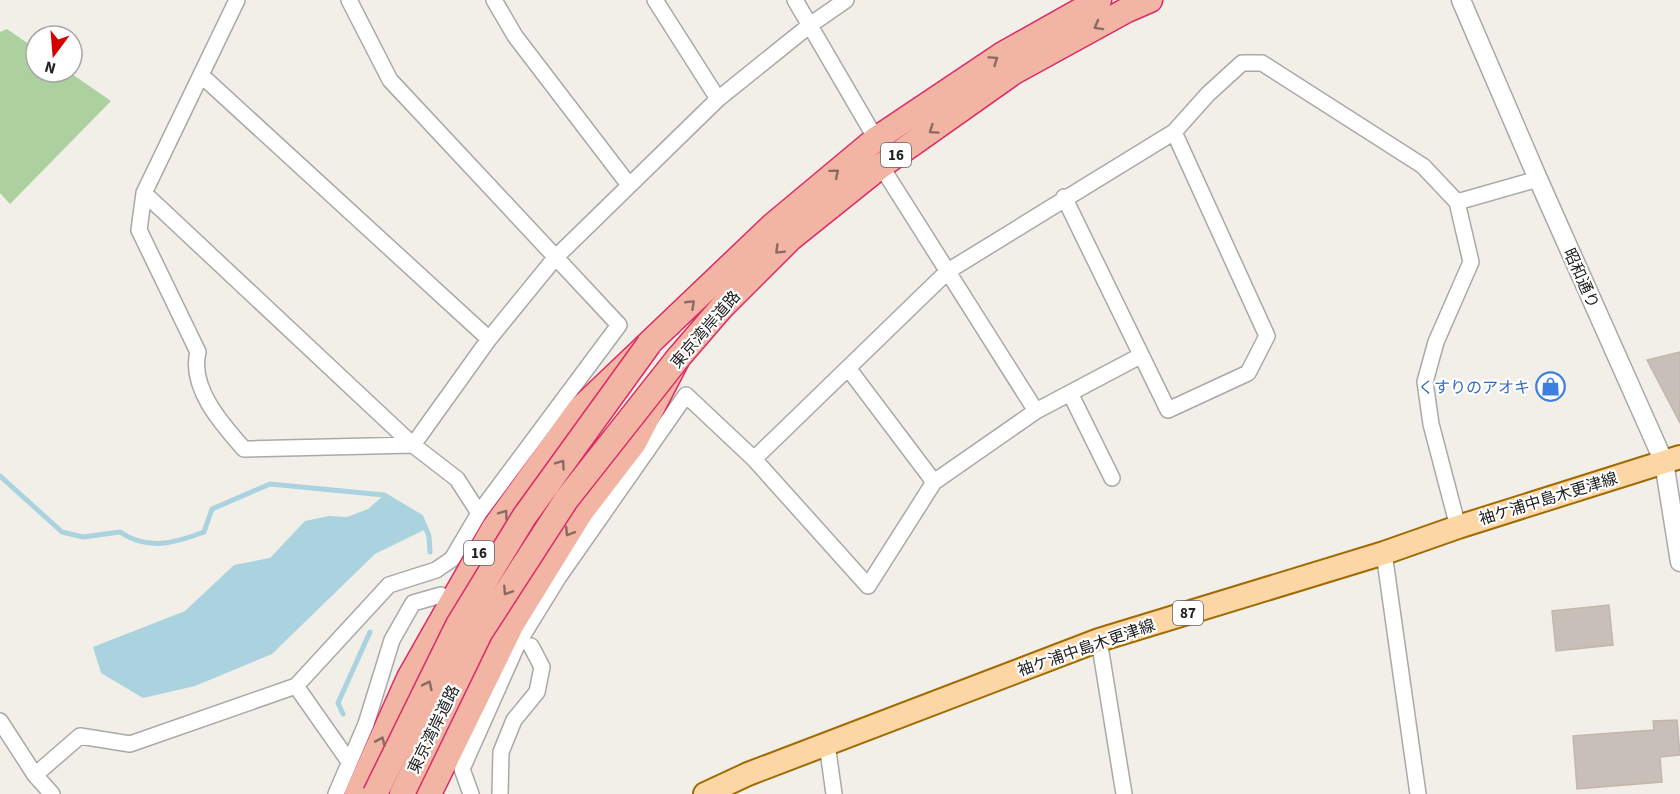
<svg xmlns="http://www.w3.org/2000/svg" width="1680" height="794" font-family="'Source Sans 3','Noto Sans JP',sans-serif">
	<rect width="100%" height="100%" fill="#f2efe9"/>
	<path fill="#add19e" d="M7,29L36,49V72H69L111,101L10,204L0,193V32Z"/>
	<path fill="#aad3df" d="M384,495L421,517L426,529L375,554L272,654L195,686L143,698L101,673L93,647L185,611L234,565L270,558L305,521L329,516L347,517L368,509Z"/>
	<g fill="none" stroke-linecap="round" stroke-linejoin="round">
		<path stroke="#aad3df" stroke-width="5" d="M0,476L62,532L83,537L120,532C148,551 175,543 204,532L212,509L270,484L384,495L421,517L429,536L430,552
			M343,714L338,703L370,632"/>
	</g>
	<path fill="#c7bfb8" stroke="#c4b6ab" stroke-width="1.5" d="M1680,352V423L1647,360Z
		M1609,605L1613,645L1556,651L1552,611Z
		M1677,720L1680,755L1660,757L1662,782L1577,789L1573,736L1654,730L1653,721Z"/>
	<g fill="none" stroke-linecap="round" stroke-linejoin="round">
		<defs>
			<path id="minor" d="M237,0L144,193L139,230L198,352C189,387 221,423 244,449L413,445L489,339L555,258L718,99L810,25L846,0
				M349,0L390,80L619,325L479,513
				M494,0L515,36L629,185
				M655,0L718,99
				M795,0L876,139
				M201,75L489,339
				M881,166L1036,411
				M1064,197L1168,410L1248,373L1267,336L1174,132
				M1457,202L1471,262L1436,342L1425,382L1431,424L1458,527
				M848,368L934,482
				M1070,393L1112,478
				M754,459L868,586L934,482L1036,411L1140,356
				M1384,553L1418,794
				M1099,640L1124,794
				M296,686L348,760
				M0,721L35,775L52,794
				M827,744L834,794
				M35,775L80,736L130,744L296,686L389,585L436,570L452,559L479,513L457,479L413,445L144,193
				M336,794L366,724L392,640L413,603L441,595
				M471,794L462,769L518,643L558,578L686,395L754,459L948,271L1174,132L1208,94L1242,63H1262L1423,166L1457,202L1538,179
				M500,794L501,752L514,720L537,692L542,667L531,646"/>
			<path id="tertiary" d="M1461,0L1538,179L1664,462L1680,562"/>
			<path id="primary" d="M705,794L748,774L1099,640L1384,553L1458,527L1680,457"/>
			<path id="trunk" d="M357,794L409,678L494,528L579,410L773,225L876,139L1003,54L1099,0
				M429,794L512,624L581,512L634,443L678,358L722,307L790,239L881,166L1014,72L1127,10L1150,0"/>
		</defs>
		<use href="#minor" stroke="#a9a9a9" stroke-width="18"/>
		<use href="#tertiary" stroke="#a9a9a9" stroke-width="21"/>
		<use href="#primary" stroke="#a06b00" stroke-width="26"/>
		<use href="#trunk" stroke="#dc2a67" stroke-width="27"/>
		<use href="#minor" stroke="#fff" stroke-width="15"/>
		<use href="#tertiary" stroke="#fff" stroke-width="18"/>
		<use href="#primary" stroke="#fcd6a4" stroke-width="22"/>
		<use href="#trunk" stroke="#f2b4a3" stroke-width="24"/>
		<defs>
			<path id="trunk-bridge" d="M375,794L458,625L524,517L649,344
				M402,794L480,633L566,500L678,358"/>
		</defs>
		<use href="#trunk-bridge" stroke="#dc2a67" stroke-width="27" stroke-linecap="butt"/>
		<use href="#trunk-bridge" stroke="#f2b4a3" stroke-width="24"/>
	</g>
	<defs><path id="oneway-chevron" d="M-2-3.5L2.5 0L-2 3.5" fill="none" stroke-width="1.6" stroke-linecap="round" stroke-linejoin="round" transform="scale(1.5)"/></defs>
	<g stroke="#8a6b62">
		<use href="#oneway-chevron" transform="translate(1098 26) rotate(151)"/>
		<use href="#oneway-chevron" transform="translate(994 60) rotate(-34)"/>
		<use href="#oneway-chevron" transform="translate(933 130) rotate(145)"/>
		<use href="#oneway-chevron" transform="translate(835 173) rotate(-40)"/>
		<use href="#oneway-chevron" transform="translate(779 250) rotate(135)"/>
		<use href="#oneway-chevron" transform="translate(691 304) rotate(-44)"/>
		<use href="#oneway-chevron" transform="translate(561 464) rotate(-55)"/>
		<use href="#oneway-chevron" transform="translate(504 514) rotate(-54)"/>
		<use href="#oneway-chevron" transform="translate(569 532) rotate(122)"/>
		<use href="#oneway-chevron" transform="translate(507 591) rotate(123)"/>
		<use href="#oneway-chevron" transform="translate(428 685) rotate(-64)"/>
		<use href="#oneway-chevron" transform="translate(381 741) rotate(-66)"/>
	</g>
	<defs>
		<symbol id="shop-ring" viewBox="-11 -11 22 22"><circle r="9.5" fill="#fff" stroke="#3f7fe0" stroke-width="1.5"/><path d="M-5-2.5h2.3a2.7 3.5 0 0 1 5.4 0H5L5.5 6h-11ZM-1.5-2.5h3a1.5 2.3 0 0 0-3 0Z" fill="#3f7fe0"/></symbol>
	</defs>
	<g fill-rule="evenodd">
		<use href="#shop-ring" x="1534" y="370" width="33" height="33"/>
	</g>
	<g text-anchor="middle" stroke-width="4.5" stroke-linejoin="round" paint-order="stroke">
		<g fill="#fff" stroke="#646464" stroke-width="1.5">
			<rect x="881" y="143" width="30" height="24" rx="4.5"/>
			<rect x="464" y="541" width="30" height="24" rx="4.5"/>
			<rect x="1173" y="601" width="30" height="24" rx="4.5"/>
		</g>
		<g font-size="15" font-weight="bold" fill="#222">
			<text x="896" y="160">16</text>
			<text x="479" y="558">16</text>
			<text x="1188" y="618">87</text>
		</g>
		<g font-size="16" fill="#222" stroke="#fff">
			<text transform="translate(1582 278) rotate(66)" y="6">昭和通り</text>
			<text transform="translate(705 329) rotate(-49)" y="6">東京湾岸道路</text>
			<text transform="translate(1548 498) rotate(-17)" y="6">袖ケ浦中島木更津線</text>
			<text transform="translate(1086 647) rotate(-19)" y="6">袖ケ浦中島木更津線</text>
			<text transform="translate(433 729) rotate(-64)" y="6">東京湾岸道路</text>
		</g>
		<g font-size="16" fill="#366cbe" stroke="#fff" text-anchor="end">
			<text x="1530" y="393">くすりのアオキ</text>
		</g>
	</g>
	<g transform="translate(54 54) rotate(196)"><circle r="28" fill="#ffffff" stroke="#a7a7a7" stroke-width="1.5"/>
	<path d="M0-4.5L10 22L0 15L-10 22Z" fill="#d40000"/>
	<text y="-9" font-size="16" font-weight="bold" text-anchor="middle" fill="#222222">N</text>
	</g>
</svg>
